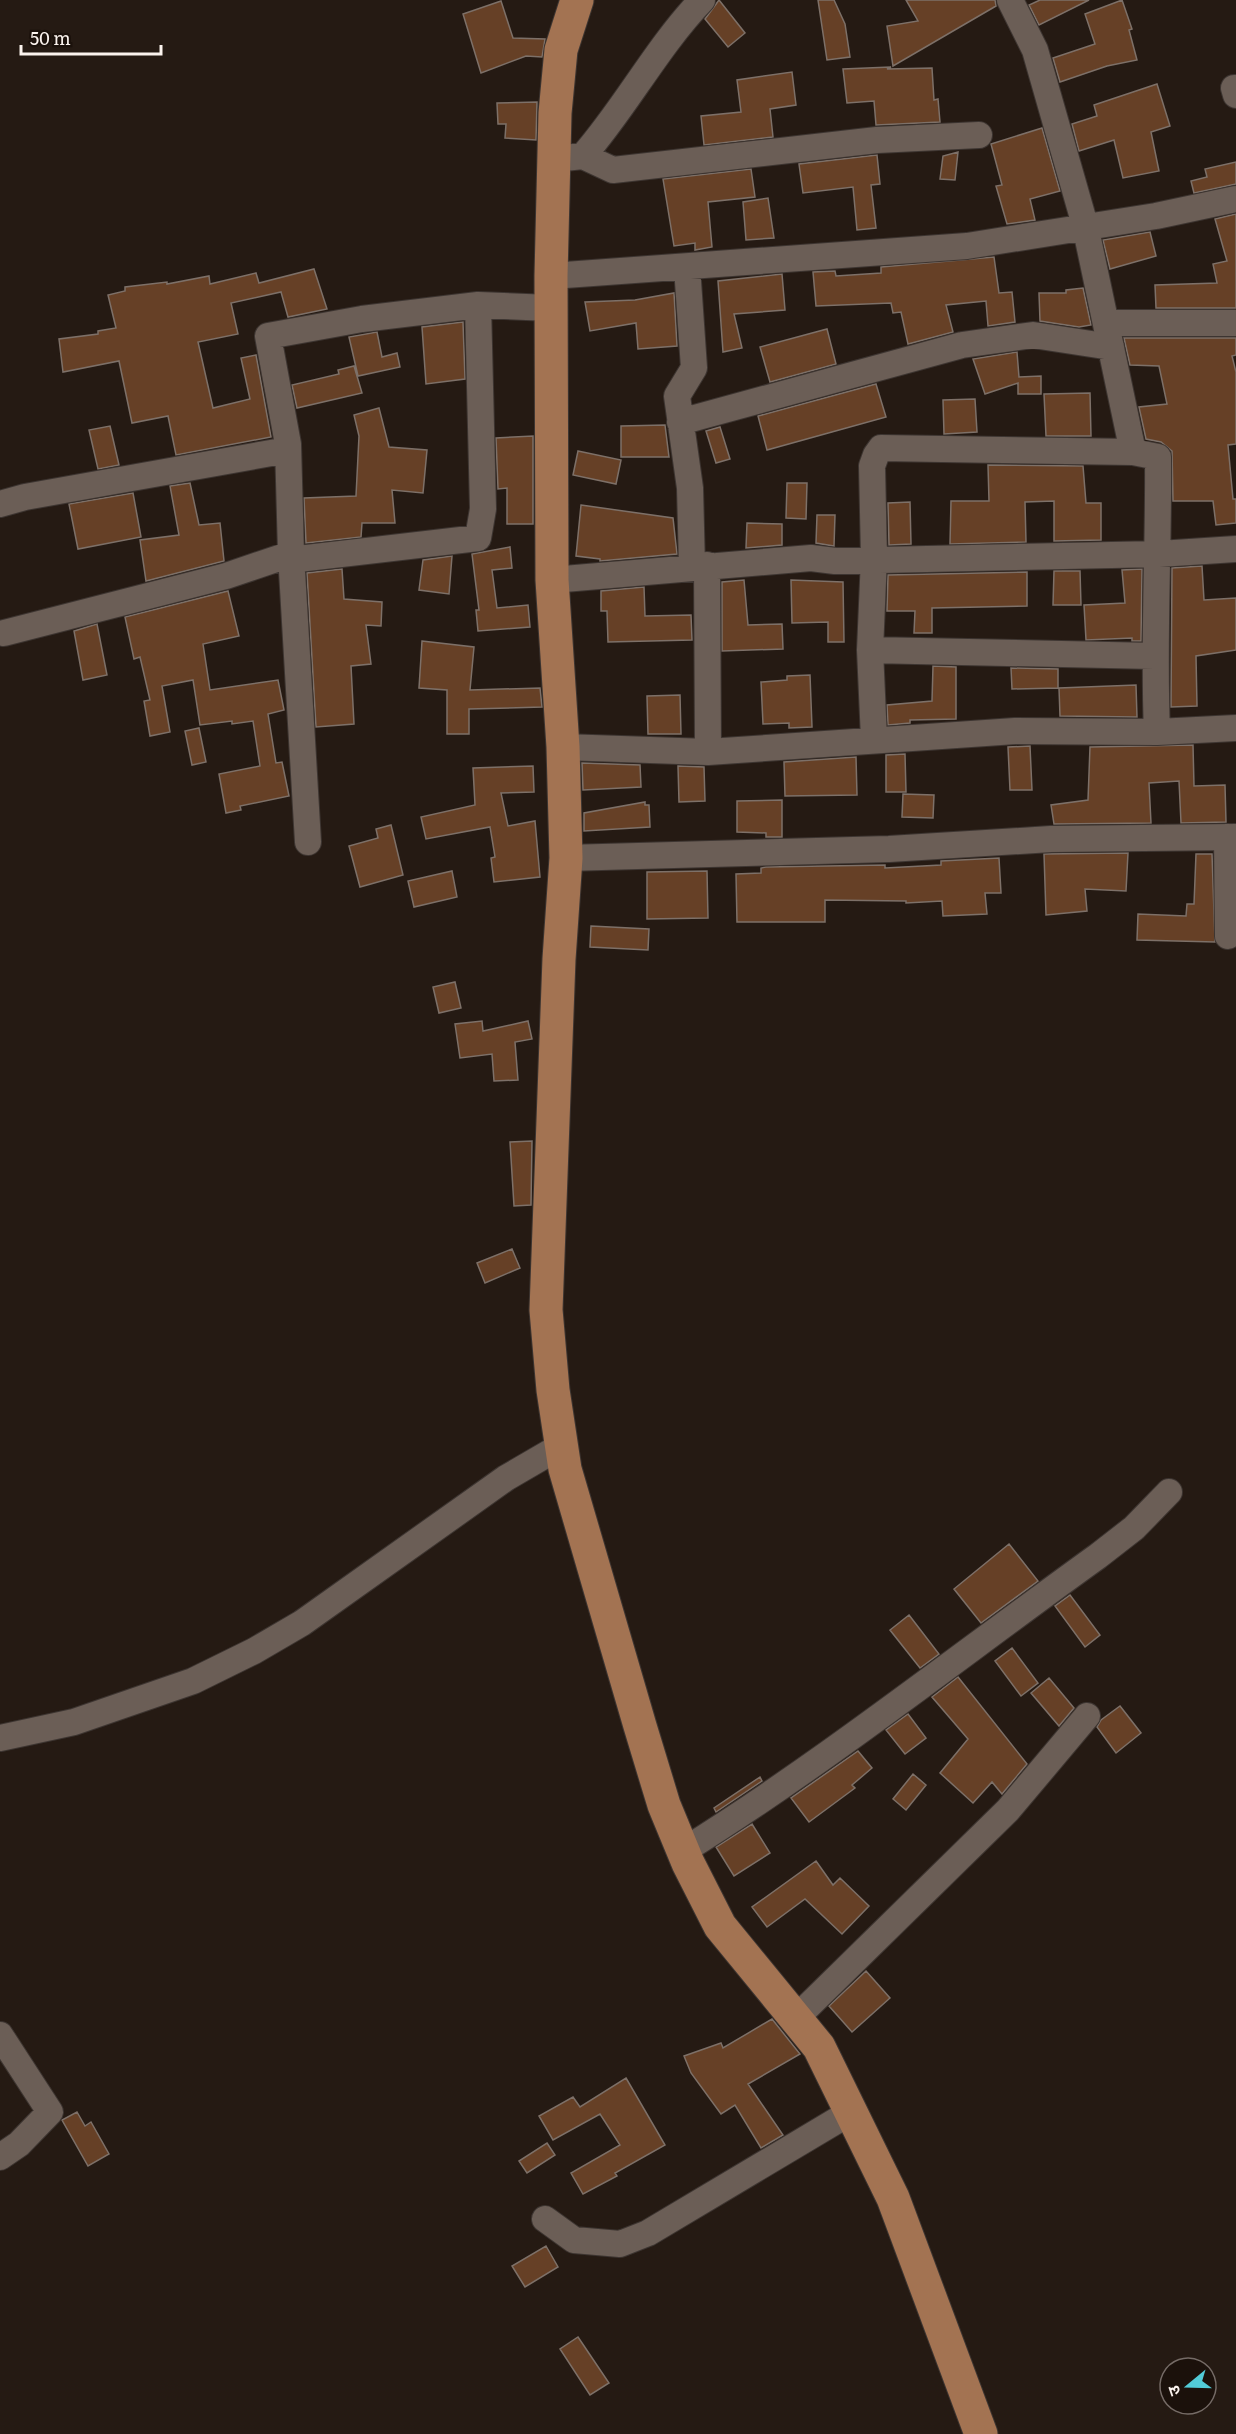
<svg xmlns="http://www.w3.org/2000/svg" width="1236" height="2434" font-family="Literata,'Noto Sans Devanagari',serif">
	<rect width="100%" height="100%" fill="#251a13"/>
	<path fill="#664026" stroke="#7d7068" stroke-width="1.5" d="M719,0L745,33L728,47L705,19Z
		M818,0H834L845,24L850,57L827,60Z
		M906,0H995L996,6L893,66L887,26L918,21Z
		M1040,0H1089L1039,25L1029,5Z
		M1122,0L1132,29L1129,30L1137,60L1107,66L1060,82L1053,58L1095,44L1085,14Z
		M501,1L513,38L545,39L542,57L526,56L481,73L463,14Z
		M891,67L887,69L932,68L934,100L938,99L940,122L876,125L874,101L847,103L843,69Z
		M792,72L796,105L770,109L773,137L704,145L701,116L741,112L737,80Z
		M1157,84L1170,126L1151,132L1159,171L1123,178L1114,140L1079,151L1072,124L1097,116L1094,105Z
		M537,102L536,140L505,138L506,124H498L497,103Z
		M1042,128L1060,191L1030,199L1035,220L1007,224L996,186L1002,185L991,144Z
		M958,152L955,180L940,179L943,156Z
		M877,155L880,184L871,185L876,228L857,230L853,187L803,193L799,164Z
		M1236,162V184L1194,193L1191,181L1207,177L1205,169Z
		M751,169L755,197L708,202L712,247L695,250V243L674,246L663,179Z
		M768,198L774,238L746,240L743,202Z
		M1236,214V308H1156L1155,285L1217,283L1213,264L1227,261L1215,219Z
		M1150,232L1156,256L1110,269L1103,240Z
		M994,257L999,293L1012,292L1015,322L988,326L986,301L946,305L953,332L908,344L901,312L893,313L891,303L816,306L813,272L835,271L836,276L881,273V267Z
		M314,269L327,309L288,317L281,292L231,303L238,334L198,342L213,408L250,399L241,358L256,355L271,437L176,455L168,416L132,423L119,361L63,372L59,339L98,334V331L116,328L108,295L125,291V287L167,282V284L209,276L210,284L256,273L259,283Z
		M782,274L785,310L734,314L742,348L723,352L718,281Z
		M1083,288L1091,325L1079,327L1040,321L1039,293H1066V290Z
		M674,293L677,346L638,349L636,323L590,331L585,302L635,300Z
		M463,322L465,379L426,384L422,327Z
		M827,329L836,364L770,382L760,347Z
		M377,332L382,357L397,353L400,367L358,376L349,337Z
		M1124,338H1236V355L1232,356L1236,372V444L1228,445L1233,499H1236V523L1216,525L1213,501H1173L1172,451L1161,442L1146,439L1139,407L1167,404L1159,366L1130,365Z
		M1017,352L1019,377L1041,376V394H1018V383L985,394L973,359Z
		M354,366L362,393L297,408L292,385L339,374L338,370Z
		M876,384L886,417L767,450L758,416Z
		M1090,393L1091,436H1046L1044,394Z
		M975,399L977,432L944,434L943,400Z
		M379,408L389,447L427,450L423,493L392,490L395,523H362L361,537L306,543L304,498L356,496L359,436L354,415Z
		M665,425L669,457H621V426Z
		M110,426L119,465L98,469L89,430Z
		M720,427L730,459L716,463L706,431Z
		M533,436V524H507V488L498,489L496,438Z
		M578,451L621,460L616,484L573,475Z
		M988,465L1083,466L1086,503H1101V540L1054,541V501L1025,502L1026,542L950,544L951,501H989Z
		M190,483L199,525L220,523L224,561L146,581L140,540L179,535L170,486Z
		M787,483H807L806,519L786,518Z
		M133,493L141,537L78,549L69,504Z
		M910,502L911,544L889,545L888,503Z
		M581,505L673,518L677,554L600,561V559L576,556Z
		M817,515H835L834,546L816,543Z
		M747,523L782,524V545L746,548Z
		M510,547L512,568L492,570L497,608L528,605L530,627L478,631L476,610H479L472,554Z
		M452,556L449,594L419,590L423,560Z
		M1202,566L1204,600L1236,598V650L1196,656L1197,706L1171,707L1172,568Z
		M342,569L344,599L382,602L381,626L366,625L371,664L351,666L354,724L316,727L307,573Z
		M1142,569L1141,641H1132V638L1086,640L1084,605L1125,603L1122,570Z
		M1054,571H1080L1081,605H1053Z
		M1027,572V606L932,608V633H914L915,611H887L888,575Z
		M744,580L748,625L782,624L783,649L722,651V582Z
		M791,580L843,582L844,642H828V622L792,623Z
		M644,587L645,616L691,615L692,640L608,642L607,611H601V591Z
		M228,591L239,636L203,644L210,690L278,680L284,710L268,714L276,763L282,762L289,796L240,806L241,810L226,813L219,774L260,766L253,721L232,724V721L200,725L193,680L162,686L170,732L150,736L144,701L150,700L140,657L134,659L125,617Z
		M97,624L107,675L83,680L74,631Z
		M422,641L474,647L470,690L540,688L542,707L469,709V734H447V690L419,688Z
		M933,666L956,667V719L910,720V723L888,725L887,705L932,701Z
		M1011,668L1058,669V688L1012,689Z
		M810,675L812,727L789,728V723L763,724L761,682L787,680V676Z
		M1136,685L1137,717L1060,716L1059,688Z
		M680,695L681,734H648L647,696Z
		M199,728L206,762L192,765L185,731Z
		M1193,745L1194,786L1225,785L1226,822L1181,823L1179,781L1149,783L1151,823L1054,824L1051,805L1088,800L1090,747Z
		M1030,746L1032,790H1010L1008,747Z
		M905,754L906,792H886V755Z
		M856,757L857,795L785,796L784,762Z
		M582,763L640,765L641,787L583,790Z
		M533,766L534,792L501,793L508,826L535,821L540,877L494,882L491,858L495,857L490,827L426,839L421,817L475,805L473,768Z
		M678,766L704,767L705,801L679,802Z
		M903,794L934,795L933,818L902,817Z
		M782,800V837H766V833L737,832V801Z
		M645,802V805H649L650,827L584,831V813Z
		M391,825L403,875L360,887L349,846L378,838L376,829Z
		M1128,853L1126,891L1085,889L1087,911L1046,915L1044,854Z
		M1196,854H1212L1215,942L1137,940L1138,914L1186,916L1187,904H1194Z
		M999,858L1001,893H985L987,914L943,916L942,901L906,903V901L825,900V922H737L736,874L761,873V868L766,867L885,865V868L941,865V861Z
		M452,871L457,897L414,907L408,881Z
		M707,871L708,918L647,919V872Z
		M591,926L649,929L648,950L590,947Z
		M455,982L461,1008L439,1013L433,987Z
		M482,1021L483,1031L528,1021L532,1039L515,1042L518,1080L494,1081L492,1054L460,1058L455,1024Z
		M532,1141L531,1205L514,1206L510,1142Z
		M512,1249L520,1268L485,1283L477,1263Z
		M1009,1544L1038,1581L981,1623L954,1589Z
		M1070,1595L1100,1635L1085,1647L1055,1606Z
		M909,1615L939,1654L920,1668L890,1630Z
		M1012,1648L1038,1683L1021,1696L995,1661Z
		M958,1677L1027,1764L1002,1794L992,1782L973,1803L940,1773L968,1739L932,1697Z
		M1049,1678L1074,1708L1059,1726L1031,1693Z
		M1120,1706L1141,1733L1116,1753L1097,1727L1101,1720Z
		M908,1714L926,1738L905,1754L886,1730Z
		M858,1751L872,1768L852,1785L855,1788L809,1822L791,1798Z
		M913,1774L926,1785L906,1810L893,1799Z
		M760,1777L762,1781L716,1812L714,1808Z
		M752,1824L770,1853L734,1876L716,1847Z
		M816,1861L833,1885L840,1878L869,1906L842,1934L805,1899L767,1927L752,1907Z
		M866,1971L890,1998L852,2032L829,2006Z
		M772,2019L800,2054L748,2084L783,2135L761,2148L735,2105L721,2114L691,2073L684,2056L721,2043L723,2048Z
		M626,2078L665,2145L615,2173L617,2176L583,2194L571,2173L620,2145L600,2114L553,2140L539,2116L573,2097L580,2107Z
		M77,2112L85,2126L91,2122L109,2154L88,2166L62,2120Z
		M547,2143L555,2155L527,2173L519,2161Z
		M546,2246L558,2267L525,2287L512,2266Z
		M578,2337L609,2383L590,2395L560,2349Z"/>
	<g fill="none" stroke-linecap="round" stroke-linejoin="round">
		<defs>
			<path id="minor" d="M1010,0L1035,50L1085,225L1133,452
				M1234,88L1236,95
				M583,156C626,107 656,48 702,0
				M554,159L583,156L613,170L877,140L979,135
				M687,267L694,368L677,396L690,488L692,567
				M551,276L967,246L1156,216L1236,199
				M1106,323H1236
				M680,422L962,345L1033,335L1111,347
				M0,504L25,497L288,450
				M707,565L708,752
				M552,580L811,558L835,561L1159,554L1236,549
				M4,633L226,576L291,554L298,559L478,538L483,509L478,305
				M870,650L874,558L872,466L876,455L881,448L1133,452L1158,457C1159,549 1153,640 1157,732L1236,728
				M874,739L870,650L1154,656
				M563,747L708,752L1015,731L1157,732
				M1227,837L1228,936
				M308,842L291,554L288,444L268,336L362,319L478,305L551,308
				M566,858L889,849L1051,839L1236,837
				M0,1738L74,1722L193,1681L254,1651L302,1623L506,1478L561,1446
				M683,1851C827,1761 960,1655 1098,1556L1134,1528L1169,1492
				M796,2018L1008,1810L1087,1716
				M0,2035L50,2112L19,2144L0,2157
				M545,2219L574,2240L620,2244L648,2233L851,2112"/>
			<path id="major" d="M577,0L561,50L555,113L551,276L552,580L563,747L566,858L559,959L546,1310L553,1390L565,1469L640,1726L664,1805L688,1863L720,1926L819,2047L893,2198L981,2434"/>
		</defs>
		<use href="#minor" stroke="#3d3531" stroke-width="28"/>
		<use href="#major" stroke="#3d3531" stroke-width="35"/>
		<use href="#minor" stroke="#6b5e56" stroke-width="26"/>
		<use href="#major" stroke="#a37352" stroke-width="33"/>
	</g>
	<g transform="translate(1188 2386) rotate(251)"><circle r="28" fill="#1b110b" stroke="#756b66" stroke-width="1.5"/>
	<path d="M0-4.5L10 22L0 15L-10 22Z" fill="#52cbd7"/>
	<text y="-9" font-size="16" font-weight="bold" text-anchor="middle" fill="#fbf3ee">उ</text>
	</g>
	<path d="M21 45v9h140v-9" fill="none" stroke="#fbf3ee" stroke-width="3"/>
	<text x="30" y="45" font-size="18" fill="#fbf3ee" stroke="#1b110b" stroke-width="4.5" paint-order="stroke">50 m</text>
</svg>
